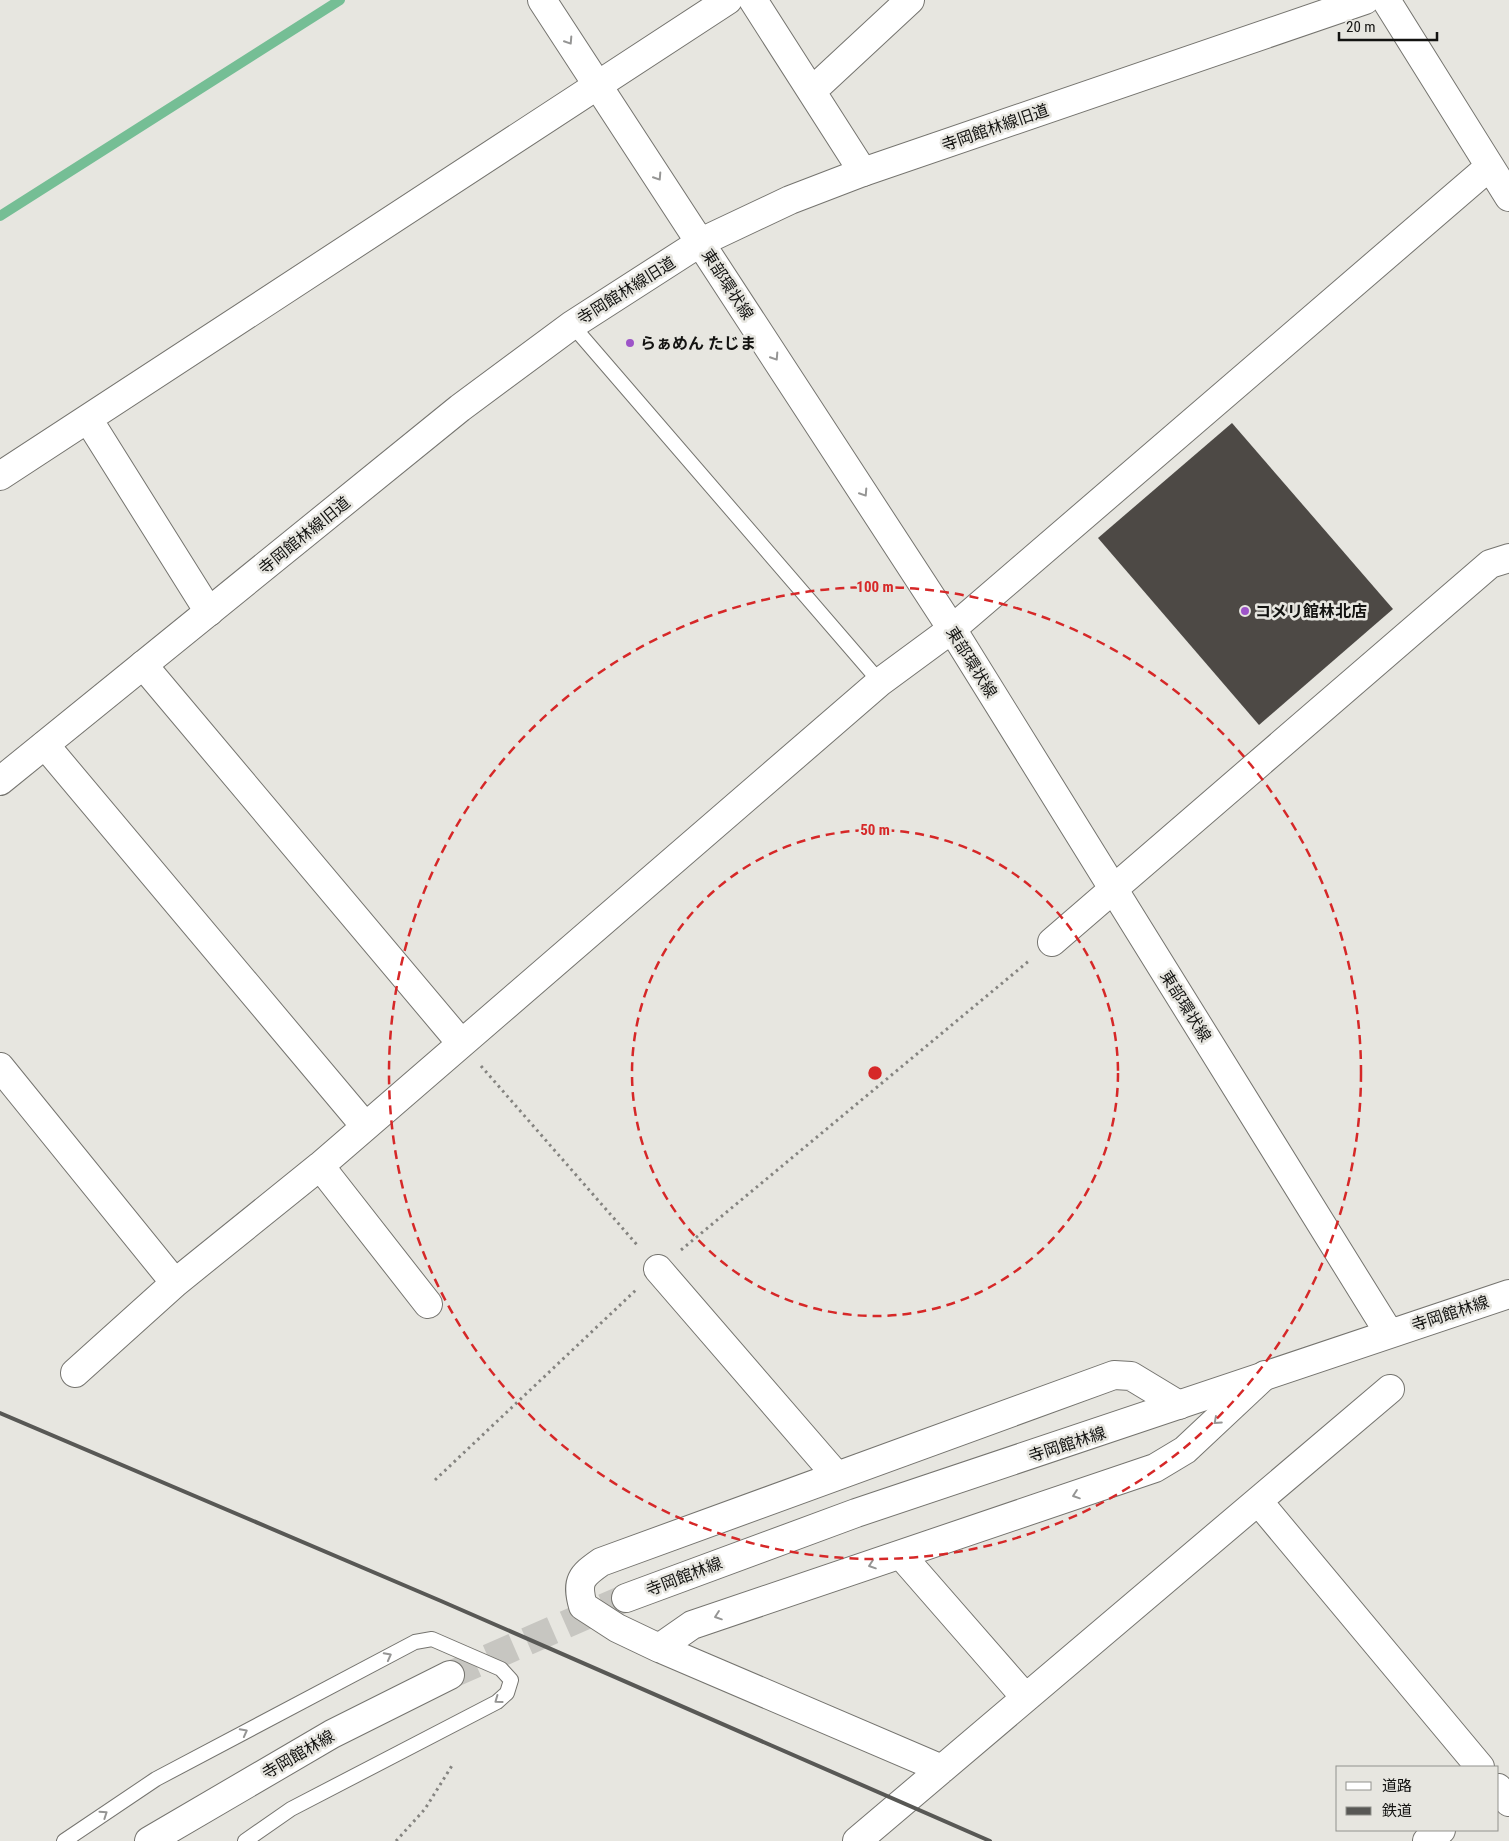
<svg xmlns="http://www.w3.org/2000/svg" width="1509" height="1841" font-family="'Roboto Condensed','Noto Sans JP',sans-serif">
	<rect width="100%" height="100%" fill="#e7e6e0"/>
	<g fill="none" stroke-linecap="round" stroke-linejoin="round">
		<path stroke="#75be95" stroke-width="10" d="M0,216L340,0"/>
	</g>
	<path fill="#4d4945" d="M1232,423L1393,609L1259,725L1098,538Z"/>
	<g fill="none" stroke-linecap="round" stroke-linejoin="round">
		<path stroke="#c7c6c1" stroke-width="28" stroke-dasharray="28 14" stroke-linecap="butt" d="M450,1675L626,1598"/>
		<defs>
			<path id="lane" d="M572,325L880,682
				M64,1841L156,1779L415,1642L432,1639L501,1669L511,1680L507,1693L497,1702L291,1809L245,1841"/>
			<path id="street" d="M753,0L863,172
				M1386,0L1509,197
				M812,91L910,0
				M88,419L209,612
				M0,476L728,0
				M143,665L461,1043
				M45,745L365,1126
				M1052,942L1490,564L1509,558
				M0,1067L175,1283
				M320,1166L428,1304
				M658,1269L836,1475
				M75,1373L175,1283L320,1166L880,682L952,629L1489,167
				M1179,1405L1131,1376L1114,1375L601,1562C581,1576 576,1581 583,1606L617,1628L659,1648L692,1625L1155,1468L1185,1450L1265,1375
				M1258,1501L1480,1767
				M901,1555L1025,1697
				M659,1648L942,1769
				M1498,1788L1509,1802
				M857,1841L1390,1389
				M1427,1841L1441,1830"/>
			<path id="secondary" d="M542,0L952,629L1389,1333
				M0,781L460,408L572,325L701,242L790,200L863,172L1365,0
				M626,1598L856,1513L1509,1294
				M149,1841L332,1734L450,1675"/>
		</defs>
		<use href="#lane" stroke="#75746f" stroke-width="16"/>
		<use href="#street" stroke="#75746f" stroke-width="30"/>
		<use href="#secondary" stroke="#75746f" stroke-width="30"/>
		<path stroke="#858480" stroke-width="3" stroke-dasharray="2.5 4" stroke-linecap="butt" d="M481,1066L638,1246
			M681,1250L1030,960
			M435,1480L637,1289
			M396,1841L425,1809L453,1764"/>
		<use href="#lane" stroke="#fff" stroke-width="14"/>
		<use href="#street" stroke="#fff" stroke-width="28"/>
		<use href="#secondary" stroke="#fff" stroke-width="28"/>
		<path stroke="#585855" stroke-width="4" d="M0,1413L441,1601L990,1841"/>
	</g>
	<defs><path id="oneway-chevron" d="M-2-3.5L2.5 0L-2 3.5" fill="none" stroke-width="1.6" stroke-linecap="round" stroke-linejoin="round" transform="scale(1.25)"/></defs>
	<g stroke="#959594">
		<use href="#oneway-chevron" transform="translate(569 41) rotate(57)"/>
		<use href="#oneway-chevron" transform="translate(658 177) rotate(57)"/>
		<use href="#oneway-chevron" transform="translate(775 357) rotate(57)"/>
		<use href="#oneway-chevron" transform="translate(864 493) rotate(57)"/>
		<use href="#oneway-chevron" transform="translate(1217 1421) rotate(138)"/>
		<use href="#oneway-chevron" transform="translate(1076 1495) rotate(161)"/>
		<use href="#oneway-chevron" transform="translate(872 1565) rotate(161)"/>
		<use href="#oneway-chevron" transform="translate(718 1616) rotate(161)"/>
		<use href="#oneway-chevron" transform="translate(388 1656) rotate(-28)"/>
		<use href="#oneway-chevron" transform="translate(498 1700) rotate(144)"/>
		<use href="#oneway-chevron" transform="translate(244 1732) rotate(-28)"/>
		<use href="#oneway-chevron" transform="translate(104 1814) rotate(-34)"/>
	</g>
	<g fill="none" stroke="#d62828" stroke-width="2.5" stroke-dasharray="9 6">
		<circle cx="875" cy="1073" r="243"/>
		<circle cx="875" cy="1073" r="486"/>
	</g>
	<g fill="#9d54c8" stroke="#e7e6e0" stroke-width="2">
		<circle cx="630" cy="343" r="5"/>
		<circle cx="1245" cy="611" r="5"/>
	</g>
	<g text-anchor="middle" stroke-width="5" stroke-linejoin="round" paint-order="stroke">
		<g font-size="16" fill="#131311" stroke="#e7e6e0">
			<text transform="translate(995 127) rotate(-19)" y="6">寺岡館林線旧道</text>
			<text transform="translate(728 284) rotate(57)" y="6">東部環状線</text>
			<text transform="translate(626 290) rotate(-32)" y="6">寺岡館林線旧道</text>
			<text transform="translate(304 535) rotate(-39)" y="6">寺岡館林線旧道</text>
			<text transform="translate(972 662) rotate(58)" y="6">東部環状線</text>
			<text transform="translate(1186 1006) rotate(58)" y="6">東部環状線</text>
			<text transform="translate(1450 1313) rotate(-18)" y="6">寺岡館林線</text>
			<text transform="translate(1067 1444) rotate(-18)" y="6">寺岡館林線</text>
			<text transform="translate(684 1576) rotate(-21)" y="6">寺岡館林線</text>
			<text transform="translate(298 1754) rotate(-30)" y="6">寺岡館林線</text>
		</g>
		<g font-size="16" font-weight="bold" fill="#131311" stroke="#e7e6e0" text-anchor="start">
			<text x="640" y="349">らぁめん たじま</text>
			<text x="1255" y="617">コメリ館林北店</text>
		</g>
	</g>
	<circle cx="875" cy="1073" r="8" fill="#d62828" stroke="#e7e6e0" stroke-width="2.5"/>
	<g font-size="15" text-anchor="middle" font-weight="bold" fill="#d62828" stroke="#e7e6e0" stroke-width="5" stroke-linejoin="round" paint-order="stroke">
		<text x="875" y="592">100 m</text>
		<text x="875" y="835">50 m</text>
	</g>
	<rect x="1336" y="1766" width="162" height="65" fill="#e7e6e0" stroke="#92928d"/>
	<rect x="1346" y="1782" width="25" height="8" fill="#ffffff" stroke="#92928d"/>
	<text x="1382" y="1791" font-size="15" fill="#131311">道路</text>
	<rect x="1346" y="1807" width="25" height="8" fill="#585855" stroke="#92928d"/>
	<text x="1382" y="1816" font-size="15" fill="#131311">鉄道</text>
	<path d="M1339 32v8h98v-8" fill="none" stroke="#131311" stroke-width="2.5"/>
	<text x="1346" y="32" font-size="15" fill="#131311" stroke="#e7e6e0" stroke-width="4" paint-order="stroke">20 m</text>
</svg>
